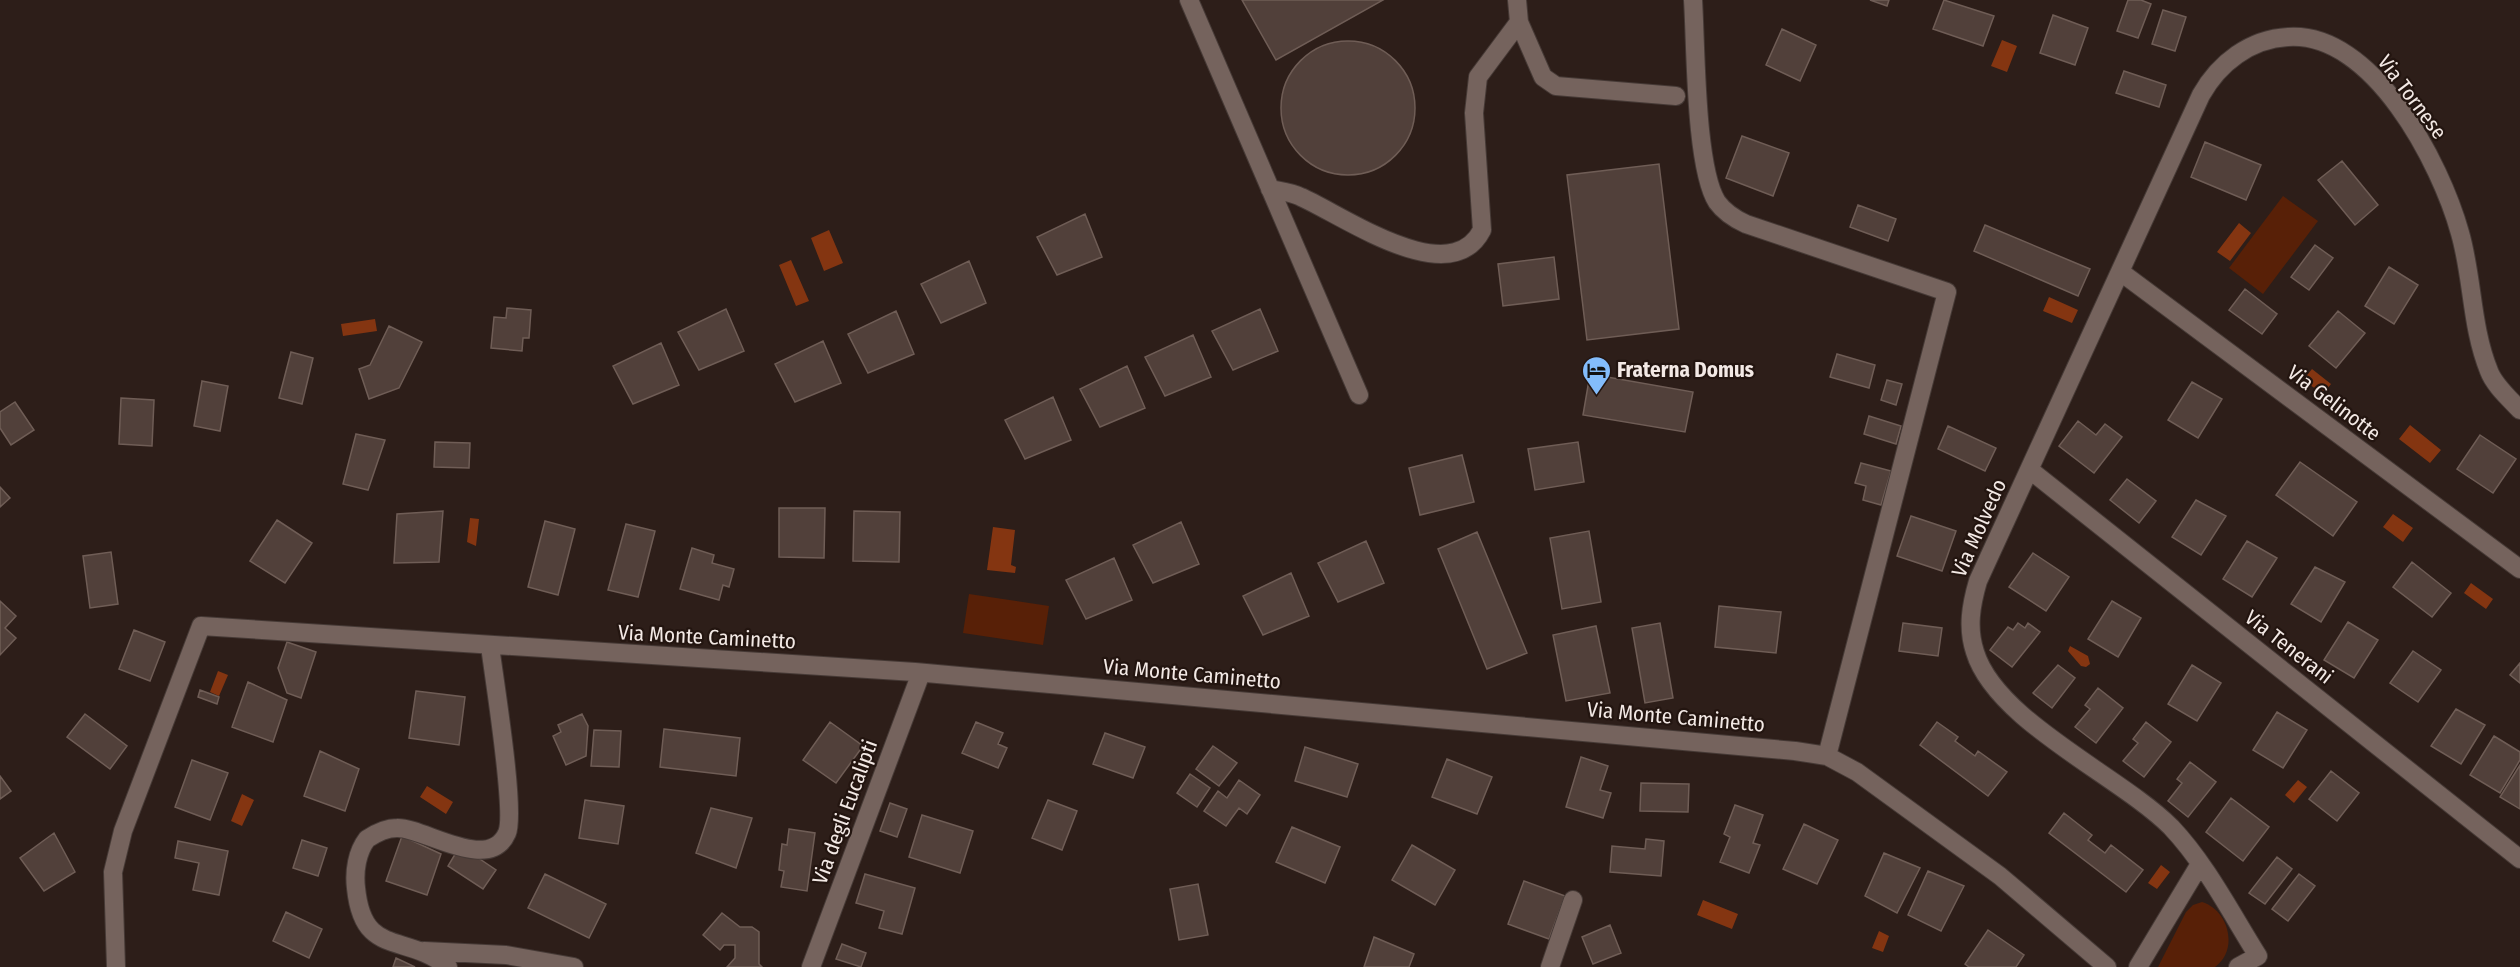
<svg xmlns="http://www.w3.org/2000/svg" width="2520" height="967" font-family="'Fira Sans Condensed',sans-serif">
	<rect width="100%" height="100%" fill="#2d1e19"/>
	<path fill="#582007" d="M2283,196L2318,221L2263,294L2229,268Z
		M969,594L1049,606L1043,645L963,633Z
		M2202,902C2229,910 2239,950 2215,967H2158L2186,912L2193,905Z"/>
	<path fill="#843511" d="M2002,40L2017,46L2007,72L1991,66Z
		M2239,223L2251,233L2230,261L2217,252Z
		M829,230L843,263L824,271L811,238Z
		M791,260L809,301L796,306L779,265Z
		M2049,297L2078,310L2072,323L2043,311Z
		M375,319L377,331L343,336L341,324Z
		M2312,369L2331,384L2323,394L2303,380Z
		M2410,425L2441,450L2430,463L2399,439Z
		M2393,514L2413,528L2403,542L2383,527Z
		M470,518L479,519L476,546L467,542Z
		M993,527L1015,530L1011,565L1016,567L1015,573L987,570Z
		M2471,583L2493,599L2486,609L2464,593Z
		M2070,646L2088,656L2090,664L2086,667L2081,666L2068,651Z
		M218,671L228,675L219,696L210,692Z
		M2298,780L2307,787L2294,803L2285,795Z
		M427,786L453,802L446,814L420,797Z
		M242,794L254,800L242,826L231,821Z
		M2161,865L2170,872L2157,889L2148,883Z
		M1703,900L1738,914L1732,929L1697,915Z
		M1879,931L1889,936L1883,952L1872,948Z"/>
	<path fill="#51403a" stroke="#6f5d56" stroke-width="1.5" d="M1242,0H1383L1276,60Z
		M1870,0H1889L1887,6Z
		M1944,0L1994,16L1983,46L1933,29Z
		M2128,0H2141L2151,4L2138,38L2117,31Z
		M2163,10L2186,17L2175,51L2152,44Z
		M2053,15L2088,28L2075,65L2040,53Z
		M1782,29L1816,45L1800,81L1766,65Z
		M1281 108a67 67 0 1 1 134 0a67 67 0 1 1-134 0Z
		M2124,71L2166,85L2159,107L2116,93Z
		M1742,136L1789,153L1773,196L1726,178Z
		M2205,142L2261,165L2246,200L2191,177Z
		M2342,161L2378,205L2355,225L2318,180Z
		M1659,164L1679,329L1587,340L1567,175Z
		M1858,205L1896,219L1888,241L1850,227Z
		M1085,214L1102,257L1057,275L1037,237Z
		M1985,225L2090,269L2078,296L1974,251Z
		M2315,245L2333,258L2309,290L2291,277Z
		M1554,257L1559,299L1503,306L1498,264Z
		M969,261L986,303L941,323L921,284Z
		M2389,267L2418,285L2394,324L2365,306Z
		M2245,289L2277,314L2262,334L2229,310Z
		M507,308L531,310L529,338H523L522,351L491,348L494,317L506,318Z
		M726,309L744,351L699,370L678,332Z
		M1260,309L1278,351L1233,370L1212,331Z
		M896,311L914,354L868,373L848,334Z
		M2338,311L2365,333L2336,368L2309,346Z
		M389,326L422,342L399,388L369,399L359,369L370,365Z
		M1193,335L1211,377L1165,396L1145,357Z
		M823,341L841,383L795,402L775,364Z
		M661,343L679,385L633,404L613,366Z
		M291,352L313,358L302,404L279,398Z
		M1837,354L1875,365L1869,388L1830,377Z
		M1127,366L1145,408L1100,427L1080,389Z
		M1590,374L1693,392L1685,432L1583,415Z
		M1887,380L1902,384L1896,405L1881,400Z
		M202,381L228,386L220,431L194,426Z
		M2192,382L2222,399L2198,438L2168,420Z
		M1053,397L1071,440L1025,459L1005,420Z
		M121,398L154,400L152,446L119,444Z
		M15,402L34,430L11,445L0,428V412Z
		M1869,416L1901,426L1896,444L1864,434Z
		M2078,421L2096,435L2105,424L2122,437L2094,473L2059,446Z
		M1948,426L1996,448L1985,471L1938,449Z
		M356,434L385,440L368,490L343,484Z
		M2480,435L2516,459L2493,493L2457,469Z
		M435,442L470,443L469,468L434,467Z
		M1578,442L1584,482L1535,490L1528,449Z
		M1462,455L1474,502L1420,515L1409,468Z
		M2300,462L2357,502L2333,536L2276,495Z
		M1861,463L1891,471L1881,505L1863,500L1866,486L1855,483Z
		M2127,479L2156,501L2139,523L2110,500Z
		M0,487L10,498L0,507Z
		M2196,500L2226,516L2201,555L2172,537Z
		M779,508H825L824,558L779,557Z
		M443,511L439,562L394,563L397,514Z
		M854,511L900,512L899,562L853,561Z
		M1911,516L1956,531L1942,571L1897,556Z
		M277,520L312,543L285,583L250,561Z
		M545,521L575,529L558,595L528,587Z
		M1181,522L1199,564L1153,583L1133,545Z
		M626,524L655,531L638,597L608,590Z
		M1589,531L1601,602L1562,609L1550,538Z
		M1477,532L1527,653L1487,669L1438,549Z
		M1366,541L1384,583L1338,602L1318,563Z
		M2247,541L2277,558L2252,597L2223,579Z
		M692,548L714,555L712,563L734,569L729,587L723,585L719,600L680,589Z
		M111,552L118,604L90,608L83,556Z
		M2033,553L2069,577L2046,611L2009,587Z
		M1114,558L1132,600L1086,619L1066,580Z
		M2412,562L2451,593L2432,617L2393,587Z
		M2315,567L2345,582L2321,622L2291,604Z
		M1291,573L1309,616L1263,635L1243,596Z
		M0,601L16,616L5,628L16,638L0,655Z
		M2112,601L2141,618L2118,657L2088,639Z
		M1719,606L1781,612L1776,653L1715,647Z
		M2348,622L2378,640L2354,678L2324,660Z
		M1660,623L1673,698L1645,703L1632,628Z
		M1903,623L1942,628L1938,656L1899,651Z
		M2018,623L2025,628L2028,623L2040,632L2012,667L1990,650L2008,627L2013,630Z
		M1596,626L1610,693L1566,701L1553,635Z
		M134,630L165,642L150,681L119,669Z
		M287,642L316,652L301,698L287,693L278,668Z
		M2413,651L2441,670L2418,702L2390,683Z
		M2520,663V683L2510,675Z
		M2058,665L2075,678L2052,708L2033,693Z
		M2192,665L2221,683L2197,721L2168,704Z
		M248,682L287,700L273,742L232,727Z
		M2098,688L2123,708L2096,743L2075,727L2090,709L2085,705Z
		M200,690L219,697L217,704L198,697Z
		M416,691L465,697L459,745L409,738Z
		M2456,709L2485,725L2461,764L2431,746Z
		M2277,712L2307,730L2283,768L2253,750Z
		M85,714L127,746L110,769L67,737Z
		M582,714L588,726L586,756L566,765L553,736L561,732L558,725Z
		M830,722L863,746L836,783L803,760Z
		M976,722L1003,733L998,744L1007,748L998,768L962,753Z
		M1937,722L1958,737L1955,741L1975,756L1978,751L2007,772L1988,796L1920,745Z
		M2146,722L2171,742L2144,777L2123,761L2138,743L2133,739Z
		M664,729L740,738L736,776L660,767Z
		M594,730L621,731L619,767L591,766Z
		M1105,733L1145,747L1133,778L1093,764Z
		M2494,736L2520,752V760L2500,793L2470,775Z
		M1213,746L1237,763L1219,786L1196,769Z
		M1305,747L1358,764L1347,797L1295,781Z
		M320,751L359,769L345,811L304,796Z
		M1581,757L1608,766L1600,790L1611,793L1603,818L1566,807Z
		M1447,759L1492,777L1477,814L1432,797Z
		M192,760L228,773L210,820L175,807Z
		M2190,762L2216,782L2188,817L2168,801L2182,783L2177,779Z
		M2520,765V809L2500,797Z
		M2331,771L2359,793L2337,821L2309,799Z
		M1190,774L1210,788L1197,807L1177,793Z
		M0,776L11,791L0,799Z
		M1239,780L1260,795L1247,814L1239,808L1226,826L1204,811L1218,791L1227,798Z
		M1641,783L1689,784L1688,812L1640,811Z
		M2231,798L2269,827L2243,861L2206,832Z
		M585,800L624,806L618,844L579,838Z
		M1048,800L1077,811L1062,850L1032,838Z
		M890,803L907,809L897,837L880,831Z
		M1735,805L1763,815L1753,843L1760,845L1749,873L1720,862L1730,837L1724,834Z
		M711,808L752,818L736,868L696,853Z
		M2064,813L2092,835L2088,840L2105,853L2111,845L2143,870L2126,892L2049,833Z
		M922,815L973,831L960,873L909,857Z
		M1804,824L1838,840L1817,884L1783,869Z
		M1292,827L1340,847L1325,883L1276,862Z
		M789,829L815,833L807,891L781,887L784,871L779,870L782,844L787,845Z
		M54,833L75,872L44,891L20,858Z
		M402,836L441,854L427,895L386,881Z
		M1646,839L1664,841L1661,876L1610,872L1612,846L1645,849Z
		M302,840L327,848L318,876L293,868Z
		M178,841L228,851L219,895L193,890L199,863L175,858Z
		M1412,845L1455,870L1435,905L1392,880Z
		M465,849L496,870L483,889L448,866L457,851Z
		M1884,853L1920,868L1897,913L1865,896Z
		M2277,857L2292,869L2265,904L2249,893Z
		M1928,871L1964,886L1941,931L1908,915Z
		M545,874L606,904L589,938L528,908Z
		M865,874L915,888L902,934L879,928L884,911L856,903Z
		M2299,874L2315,886L2288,921L2272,909Z
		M1524,881L1565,896L1549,939L1508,924Z
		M1198,884L1208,935L1179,940L1170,889Z
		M286,912L322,929L309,958L273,941Z
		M722,913L740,927H752L759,932V964L762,967H727L735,958V945H724L720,950L703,935Z
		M1610,925L1621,953L1593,964L1582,937Z
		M1988,930L2024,955L2016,967H1969L1965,964Z
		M1374,937L1414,954L1409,967H1364Z
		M842,944L866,953L861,967L836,959Z
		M396,958L415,967H393Z"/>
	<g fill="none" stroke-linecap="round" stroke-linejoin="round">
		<defs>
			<path id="minor" d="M1189,0L1359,395
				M1517,0L1519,22
				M1693,0C1696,46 1695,167 1717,202C1725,213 1735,219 1746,224L1947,292L1827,756
				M1270,189C1280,191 1292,192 1301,197C1344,216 1450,292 1482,230L1474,113L1478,77L1519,22L1543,77L1556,86L1676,96
				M2122,273L2520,569
				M2030,470L2520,859
				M424,951L506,955L574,967
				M116,967L113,872L123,831L201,626L915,672L1795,751L1827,756L1857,772L2000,876L2107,967
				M448,967C404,932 363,958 356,888C354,871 357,852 367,839C376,833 386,828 397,828C423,827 489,874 507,833C516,812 494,678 490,646
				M811,967L921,673
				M1550,967L1573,900
				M2138,967L2200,864
				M2238,967L2258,956C2231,913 2206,864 2171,827C2120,776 1996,721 1975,652C1967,628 1971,605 1978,581L2201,95C2219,63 2250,39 2288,37C2373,31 2441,164 2460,233C2473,278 2471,327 2489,371C2494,385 2510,399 2520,410"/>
		</defs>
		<use href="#minor" stroke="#463a36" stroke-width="20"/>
		<use href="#minor" stroke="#75635d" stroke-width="18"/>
	</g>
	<defs>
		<symbol id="hotel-pin" viewBox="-11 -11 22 30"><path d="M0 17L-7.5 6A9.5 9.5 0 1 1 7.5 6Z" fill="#83bcfb" stroke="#231510"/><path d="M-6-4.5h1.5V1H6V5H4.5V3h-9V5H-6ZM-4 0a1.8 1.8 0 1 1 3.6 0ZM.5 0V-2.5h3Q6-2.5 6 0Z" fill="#111"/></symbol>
	</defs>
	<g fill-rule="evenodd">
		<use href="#hotel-pin" x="1580" y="354" width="33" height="45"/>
	</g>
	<g text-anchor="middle" stroke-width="4.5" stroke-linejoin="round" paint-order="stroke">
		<g font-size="21" fill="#f3e9e5" stroke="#231510">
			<text transform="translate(2412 97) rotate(53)" y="7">Via Tornese</text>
			<text transform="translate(2334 403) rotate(37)" y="7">Via Gelinotte</text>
			<text transform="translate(1979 528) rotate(-66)" y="7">Via Molvedo</text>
			<text transform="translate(707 637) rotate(3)" y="7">Via Monte Caminetto</text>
			<text transform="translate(2289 647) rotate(38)" y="7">Via Tenerani</text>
			<text transform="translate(1192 674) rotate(5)" y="7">Via Monte Caminetto</text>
			<text transform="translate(1676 717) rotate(5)" y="7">Via Monte Caminetto</text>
			<text transform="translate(845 812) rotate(-70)" y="7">Via degli Eucalipti</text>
		</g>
		<g font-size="21" font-weight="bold" fill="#f3e9e5" stroke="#231510" text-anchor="start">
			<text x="1617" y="377">Fraterna Domus</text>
		</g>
	</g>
</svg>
